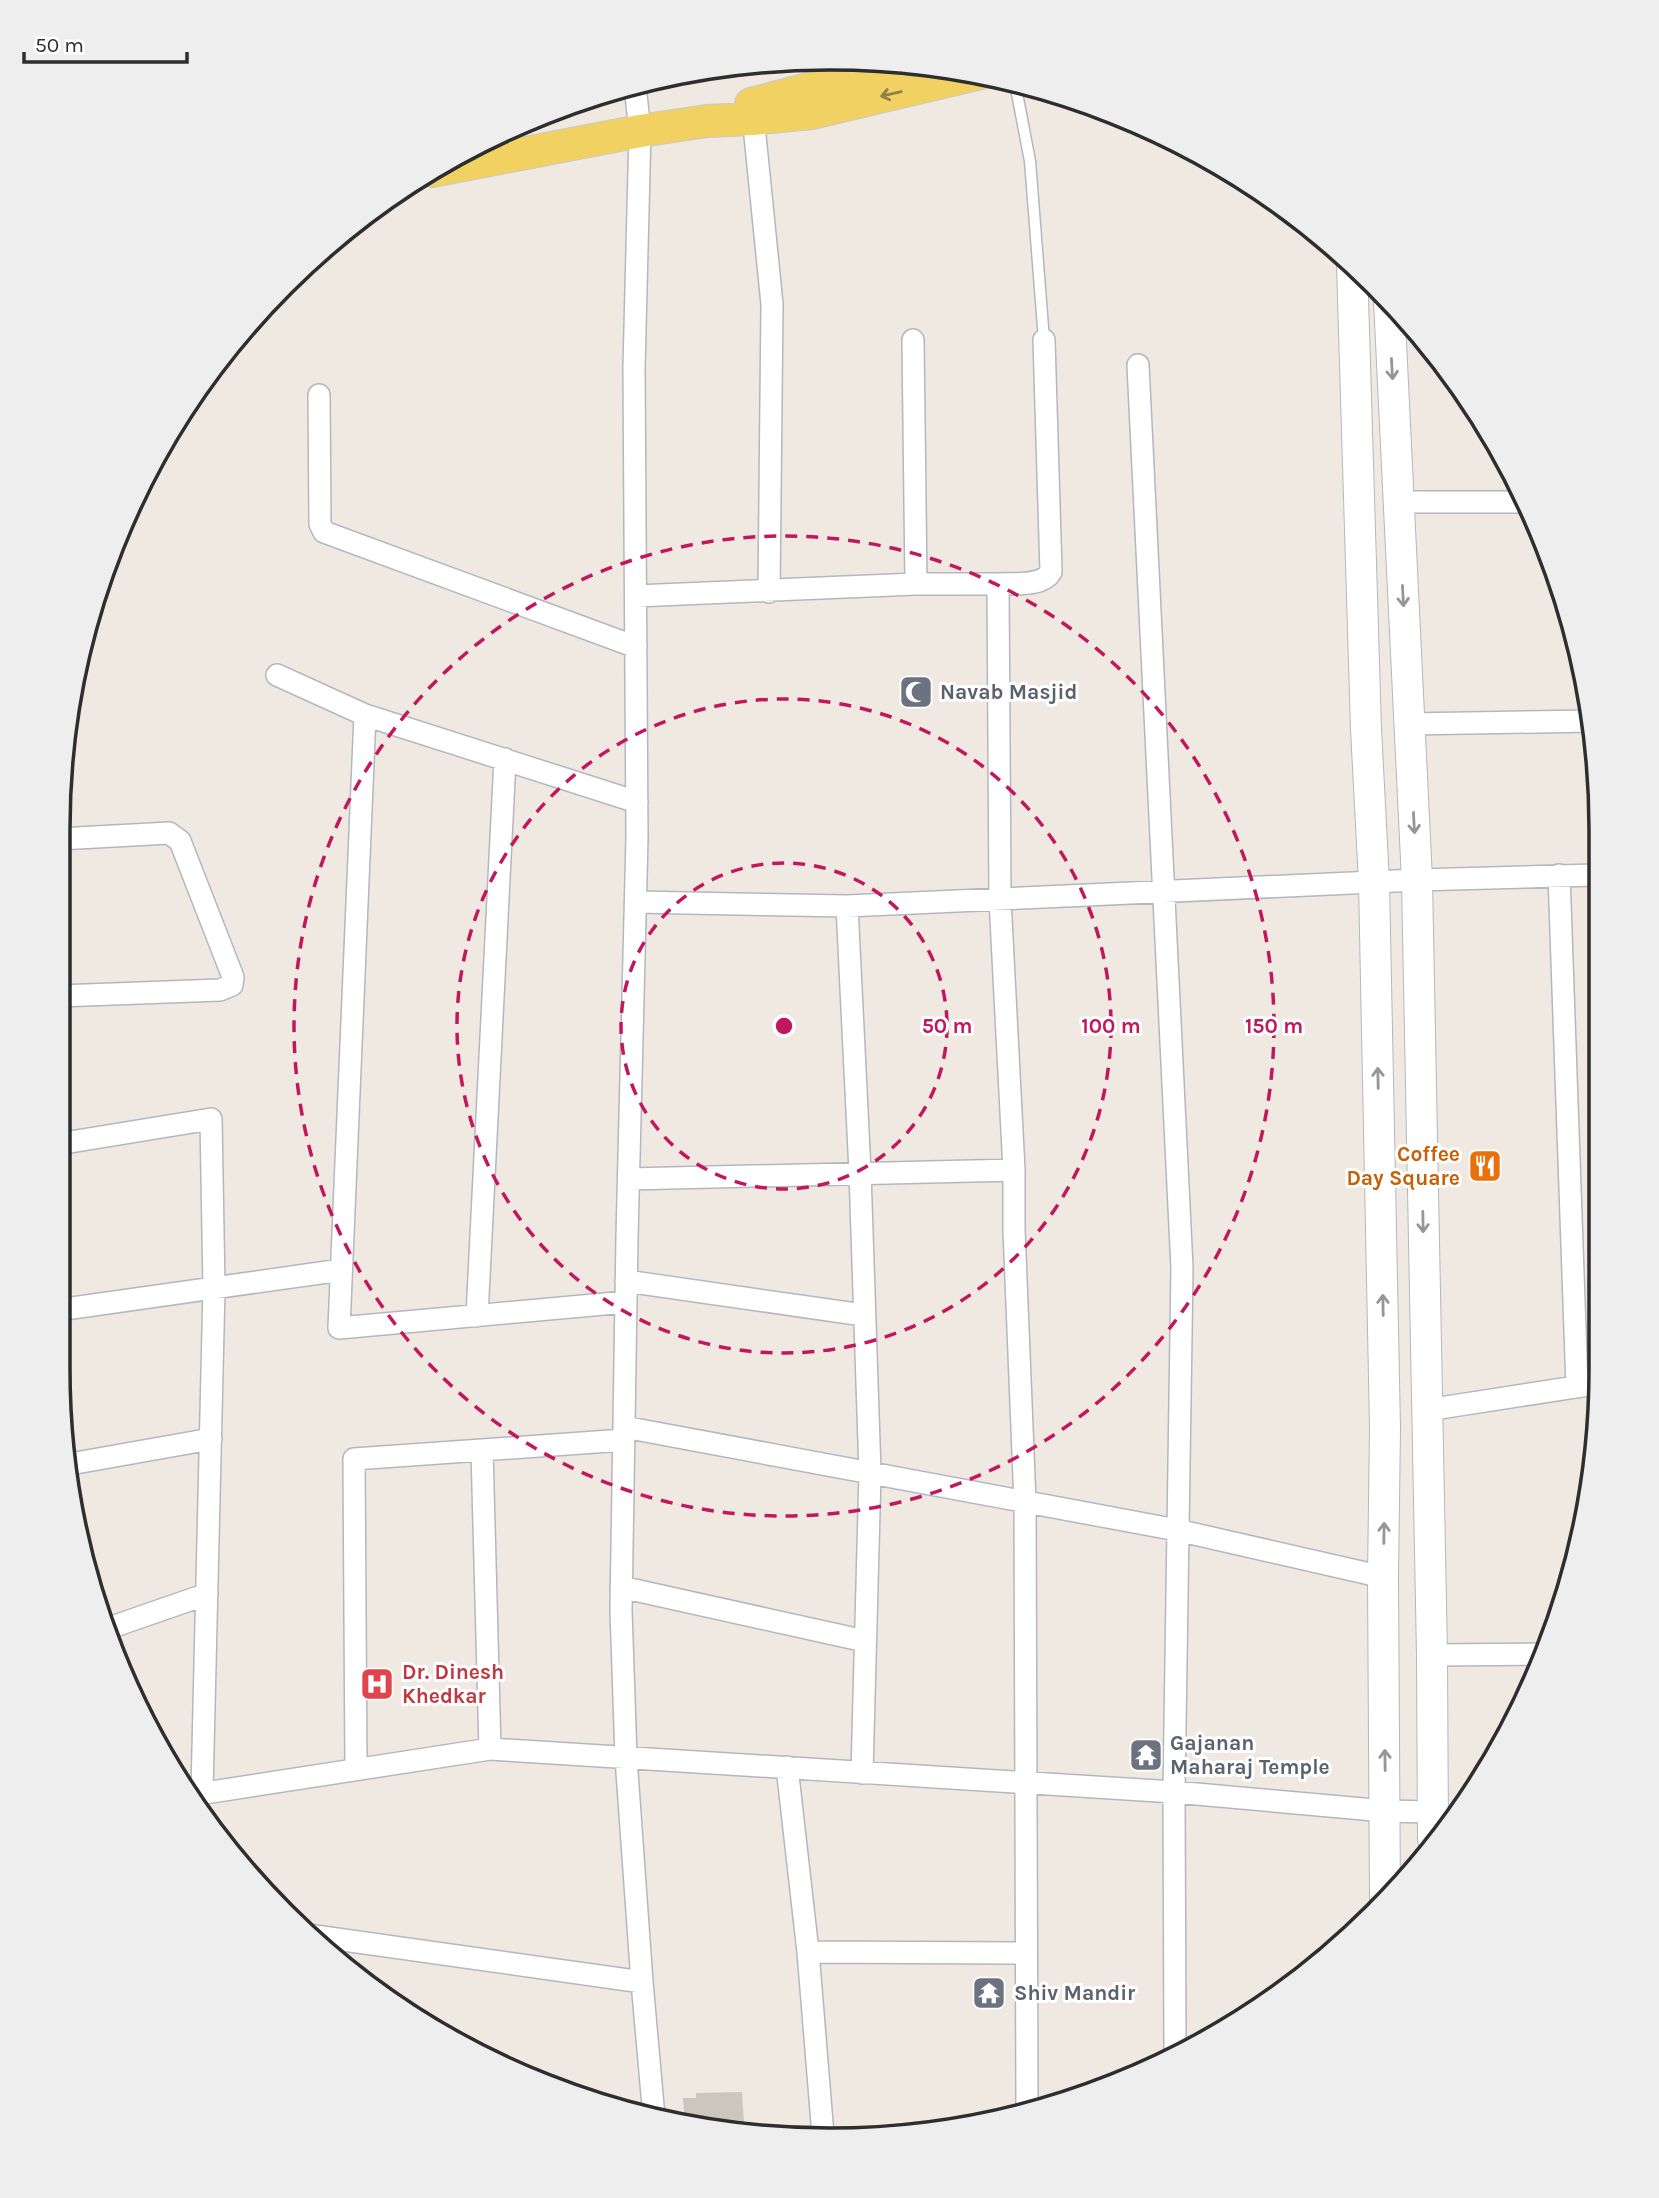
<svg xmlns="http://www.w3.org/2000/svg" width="1659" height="2198" font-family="Karla,sans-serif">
	<rect width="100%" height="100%" fill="#efe9e1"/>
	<path fill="#cbc7bf" d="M742,2092L744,2124L722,2128L685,2126L683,2098H696V2093Z"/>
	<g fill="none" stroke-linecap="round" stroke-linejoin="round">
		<defs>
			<path id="lane" d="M1015,83L1030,161L1044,340"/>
			<path id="street" d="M635,86L640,131L634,368L637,837L627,1237L621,1610L626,1758L642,1982L654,2117
				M752,106L772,304L769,592
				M913,340L916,584
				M1138,365L1182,1268L1174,1792L1175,2051
				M319,395L320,524L324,532L636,647
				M1399,502H1521
				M998,584C1014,583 1042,587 1051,572L1044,340
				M636,596L916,584H998L1000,899L1014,1170V1230L1025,1502L1027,2109
				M277,675L365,715
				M1409,724L1593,721
				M1559,875L1577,1387
				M636,902L847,906L860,1172L870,1473L862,1773
				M847,906L1417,880L1595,875
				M59,996L220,990L232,985L233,977L180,841L169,833L59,839
				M58,1144L211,1119L214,1288L202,1791
				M629,1179L1014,1170
				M626,1281L863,1315
				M626,1302L339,1328L365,715L637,802
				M58,1310L341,1270
				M477,1316L505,759
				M1427,1410L1595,1384
				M624,1427L1177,1530L1383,1577
				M482,1450L490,1749
				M70,1464L211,1439
				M621,1587L865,1641
				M109,1628L207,1594
				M1432,1655L1543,1654
				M787,1767L808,1952L823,2135
				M356,1769L354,1459L624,1440
				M192,1795L490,1749L1174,1792L1385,1811L1433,1812
				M308,1935L642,1982
				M808,1952L1026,1953"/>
			<path id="secondary" d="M1352,265L1366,729L1374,882L1385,1428L1383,1577L1385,1902
				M1389,301L1417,880L1432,1655L1433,1839"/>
			<path id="primary" d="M751,104L899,65
				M432,171L640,131L707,121L752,119L812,113L981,73"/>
		</defs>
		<use href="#lane" stroke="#b4b7c1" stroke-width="13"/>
		<use href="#street" stroke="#b4b7c1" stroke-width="24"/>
		<use href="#secondary" stroke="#b4b7c1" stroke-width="32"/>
		<use href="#primary" stroke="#c9c9c9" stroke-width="34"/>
		<use href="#lane" stroke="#fff" stroke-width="10"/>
		<use href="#street" stroke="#fff" stroke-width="21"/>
		<use href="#secondary" stroke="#fff" stroke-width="30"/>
		<use href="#primary" stroke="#f2d163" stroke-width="32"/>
	</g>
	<defs><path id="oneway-shaft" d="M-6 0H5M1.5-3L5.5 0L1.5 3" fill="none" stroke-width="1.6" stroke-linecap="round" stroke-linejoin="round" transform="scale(1.75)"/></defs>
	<use stroke="#908048" href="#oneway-shaft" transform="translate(891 94) rotate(167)"/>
	<g stroke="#969696">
		<use href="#oneway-shaft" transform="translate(1392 369) rotate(87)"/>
		<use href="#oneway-shaft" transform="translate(1403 596) rotate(87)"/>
		<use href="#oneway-shaft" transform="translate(1414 823) rotate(87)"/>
		<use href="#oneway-shaft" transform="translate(1378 1078) rotate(-91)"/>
		<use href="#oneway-shaft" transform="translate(1423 1222) rotate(89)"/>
		<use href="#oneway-shaft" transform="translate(1383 1305) rotate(-91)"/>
		<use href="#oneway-shaft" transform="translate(1384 1533) rotate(-89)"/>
		<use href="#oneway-shaft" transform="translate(1385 1760) rotate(-91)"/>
	</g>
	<g fill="none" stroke="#c2185b" stroke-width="3.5" stroke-dasharray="12 9">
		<circle cx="784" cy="1026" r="163"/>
		<circle cx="784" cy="1026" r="327"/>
		<circle cx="784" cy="1026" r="490"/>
	</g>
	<defs>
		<symbol id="mosque-square" viewBox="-11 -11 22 22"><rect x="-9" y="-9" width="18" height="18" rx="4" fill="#6b7280" stroke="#fff"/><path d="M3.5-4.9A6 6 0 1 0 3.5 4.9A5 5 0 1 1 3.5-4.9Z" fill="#fff"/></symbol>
		<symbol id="restaurant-square" viewBox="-11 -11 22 22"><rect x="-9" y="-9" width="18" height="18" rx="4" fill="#e8710a" stroke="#fff"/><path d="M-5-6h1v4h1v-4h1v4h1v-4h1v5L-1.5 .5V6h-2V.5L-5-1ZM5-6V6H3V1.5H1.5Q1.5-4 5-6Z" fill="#fff"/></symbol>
		<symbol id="hospital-square" viewBox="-11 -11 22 22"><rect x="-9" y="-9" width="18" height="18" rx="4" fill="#e0444e" stroke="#fff"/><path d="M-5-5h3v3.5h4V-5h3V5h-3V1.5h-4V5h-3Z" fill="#fff"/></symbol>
		<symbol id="temple-square" viewBox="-11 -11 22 22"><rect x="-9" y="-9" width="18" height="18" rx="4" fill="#6b7280" stroke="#fff"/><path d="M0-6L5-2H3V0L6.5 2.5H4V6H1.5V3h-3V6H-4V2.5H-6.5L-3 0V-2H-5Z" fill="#fff"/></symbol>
	</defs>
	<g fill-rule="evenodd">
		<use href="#mosque-square" x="897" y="673" width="38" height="38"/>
		<use href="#restaurant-square" x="1466" y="1147" width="38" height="38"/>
		<use href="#hospital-square" x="358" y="1665" width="38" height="38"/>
		<use href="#temple-square" x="1127" y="1736" width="38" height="38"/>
		<use href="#temple-square" x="970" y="1974" width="38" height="38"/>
	</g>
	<g text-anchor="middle" stroke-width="6" stroke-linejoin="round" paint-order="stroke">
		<g font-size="21" font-weight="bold" fill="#5b616d" stroke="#fff" text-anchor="start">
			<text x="940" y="699">Navab Masjid</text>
			<text x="1170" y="1750">Gajanan<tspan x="1170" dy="24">Maharaj Temple</tspan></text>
			<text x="1014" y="2000">Shiv Mandir</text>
		</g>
		<g font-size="21" font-weight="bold" fill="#c56008" stroke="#fff" text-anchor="end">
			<text x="1460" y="1161">Coffee<tspan x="1460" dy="24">Day Square</tspan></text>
		</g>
		<g font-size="21" font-weight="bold" fill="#be3a42" stroke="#fff" text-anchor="start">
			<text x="402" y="1679">Dr. Dinesh<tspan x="402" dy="24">Khedkar</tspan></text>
		</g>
	</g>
	<path d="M0 0H1659V2198H0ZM829 70H830A759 759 0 0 1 1589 829V1369A759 759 0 0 1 830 2128H829A759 759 0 0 1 70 1369V829A759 759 0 0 1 829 70Z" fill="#eee" fill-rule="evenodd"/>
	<path fill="none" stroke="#2e2e2e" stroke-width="3.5" d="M829 70H830A759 759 0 0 1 1589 829V1369A759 759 0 0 1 830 2128H829A759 759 0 0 1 70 1369V829A759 759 0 0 1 829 70Z"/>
	<circle cx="784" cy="1026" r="10" fill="#c2185b" stroke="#fff" stroke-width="3.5"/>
	<g font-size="21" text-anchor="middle" font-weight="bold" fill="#c2185b" stroke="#fff" stroke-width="6" stroke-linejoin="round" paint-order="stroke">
		<text x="947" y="1033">50 m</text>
		<text x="1111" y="1033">100 m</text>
		<text x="1274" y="1033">150 m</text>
	</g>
	<path d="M24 52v10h163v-10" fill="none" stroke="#2e2e2e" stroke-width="3.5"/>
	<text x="35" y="52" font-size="21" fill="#2e2e2e" stroke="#ffffff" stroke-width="5" paint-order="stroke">50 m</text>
</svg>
